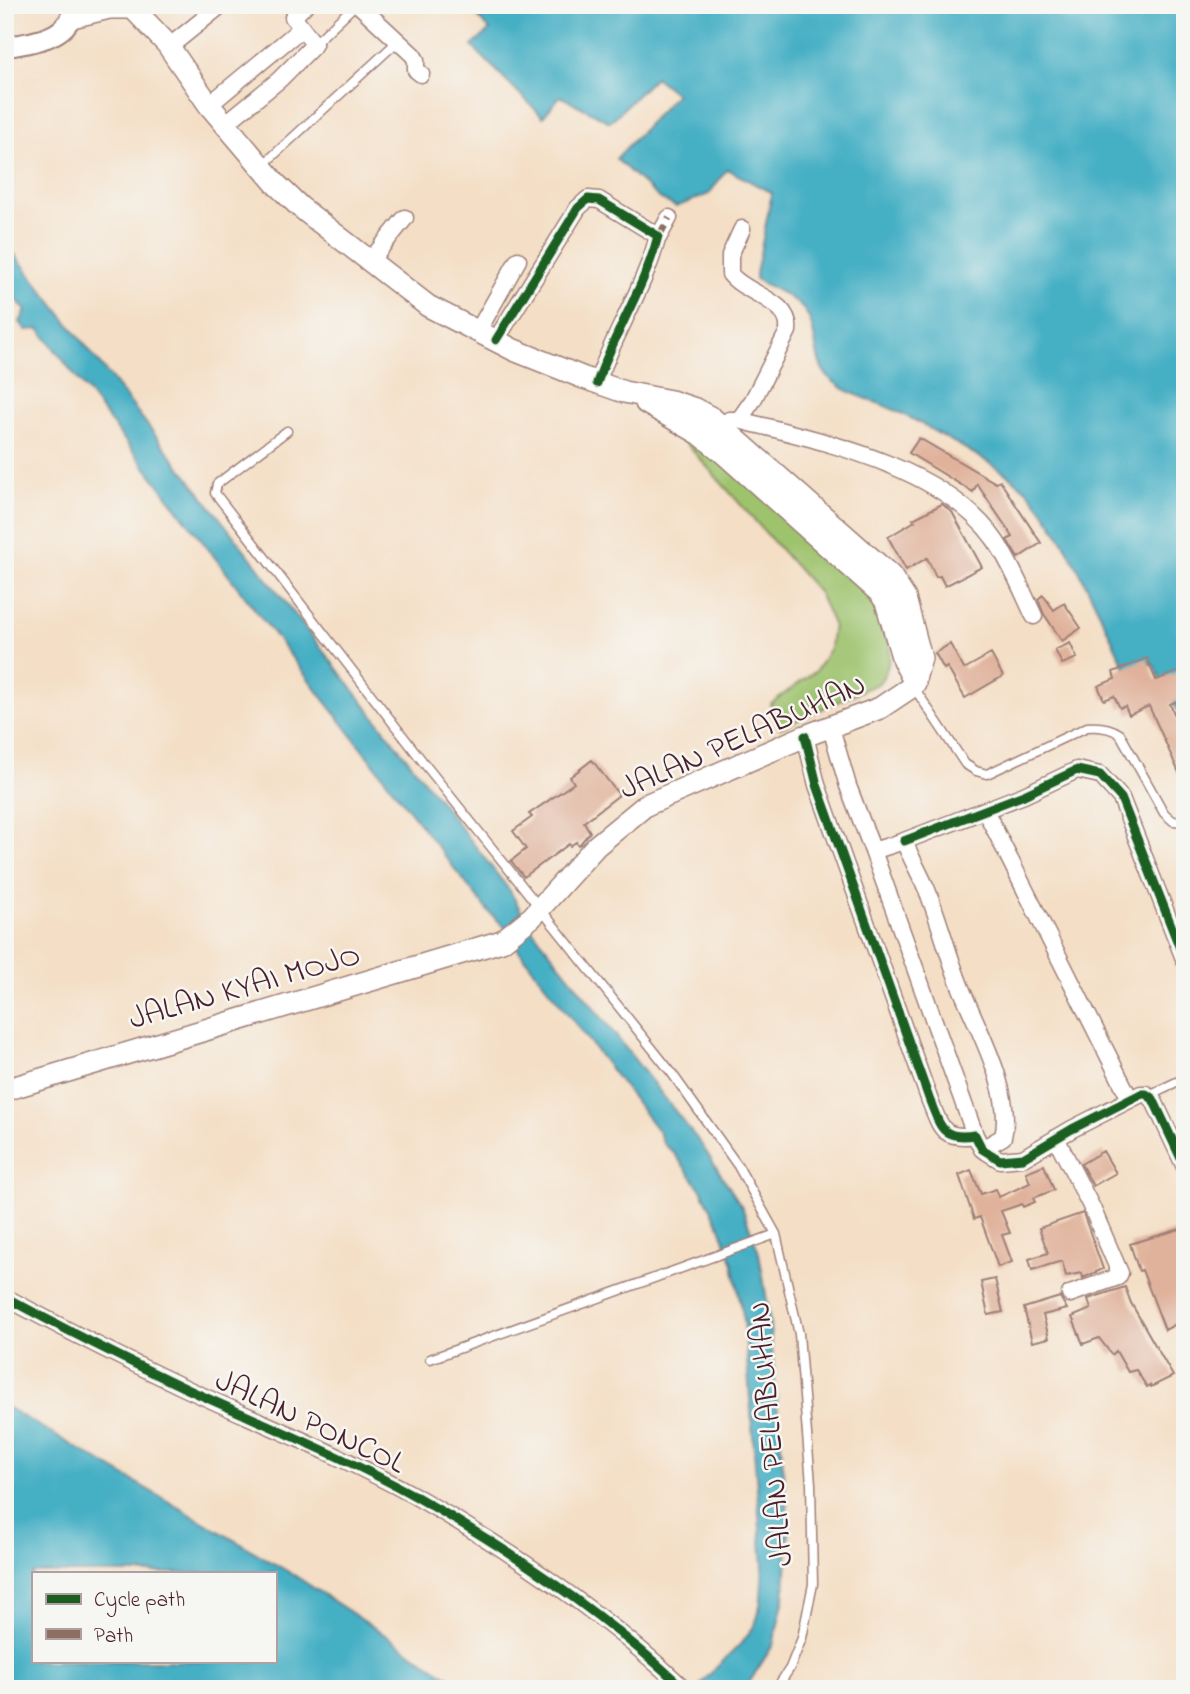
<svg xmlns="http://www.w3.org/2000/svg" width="1190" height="1694" font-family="'Indie Flower',sans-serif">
	<rect width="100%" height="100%" fill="#f6f6f2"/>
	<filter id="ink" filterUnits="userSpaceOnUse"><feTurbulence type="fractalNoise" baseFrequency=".0143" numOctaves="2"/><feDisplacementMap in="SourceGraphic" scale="14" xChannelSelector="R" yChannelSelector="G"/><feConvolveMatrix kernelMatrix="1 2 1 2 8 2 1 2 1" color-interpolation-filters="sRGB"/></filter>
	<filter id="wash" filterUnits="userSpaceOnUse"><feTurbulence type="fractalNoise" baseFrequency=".00686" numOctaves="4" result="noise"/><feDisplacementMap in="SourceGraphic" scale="28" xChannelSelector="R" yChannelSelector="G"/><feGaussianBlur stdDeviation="1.57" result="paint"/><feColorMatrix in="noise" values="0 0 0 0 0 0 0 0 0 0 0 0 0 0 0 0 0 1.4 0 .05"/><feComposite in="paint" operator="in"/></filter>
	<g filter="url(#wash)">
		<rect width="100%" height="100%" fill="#f4dfc6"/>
		<path fill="#9ec36d" stroke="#74714c" stroke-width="2" d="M663,417L702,440L873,599C886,628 900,655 879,683L780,728L770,704L816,671L830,648L833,624L819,593Z"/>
		<path fill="#45afc4" stroke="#486778" stroke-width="2" fill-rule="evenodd" d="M467,5H1185V724L1152,663L1126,669C1098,612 1072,545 1032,496C1017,477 970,451 948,439C930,429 911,417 892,409C873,400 850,395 834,382C809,364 821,332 804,310C793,296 771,288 755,279L772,193L727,169L709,194L676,207L659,198L616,159L676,94L655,77L610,122L560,96L543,117L472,46L490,30Z
			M5,242L510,891L528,924L701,1144L742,1207L759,1253L768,1307L789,1532L784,1598L773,1645L745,1689H698C713,1665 740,1651 754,1626C763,1609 761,1585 763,1566L744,1320L733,1264L720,1227L702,1191L674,1153L663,1143L659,1132L514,944L509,931L488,911L457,872L39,329L26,330L20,322L26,311L5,285Z
			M5,1406L294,1575L467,1689H5ZM33,1573H275V1661H33Z"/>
		<g id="blocks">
			<path fill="#e0b29b" d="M919,438L996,483L1000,481L1041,543L1018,558L1007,540L1013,537L977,484L973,492L909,453Z
				M942,504L952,512L982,567L945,586L940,576L936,577L927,558L906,570L888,537L915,521L913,519Z
				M1043,595L1054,610L1064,603L1081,628L1062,641L1044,614L1038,599Z
				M1070,643L1077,658L1062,664L1055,650Z
				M950,644L964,669L991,654L1003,676L965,698L947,667L944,669L935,653Z
				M1147,658L1156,680L1182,670L1185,677V698L1170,704L1184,737L1180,739L1185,750V786L1149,706L1129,715L1125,706L1120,708L1114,696L1104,700L1098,686L1115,679L1113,672Z
				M592,760L619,795L584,822L590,832L580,844L578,845L576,842L570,846L569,844L524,877L511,861L526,849L513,831L532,817L529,814L574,783L570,777Z
				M1103,1151L1116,1173L1093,1186L1081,1164Z
				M1044,1165L1054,1190L1033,1198L1035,1202L1023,1207L1022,1204L1001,1211L1010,1233L1002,1235L1012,1262L998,1267L980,1217L974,1219L959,1175L971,1170L981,1194L996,1189L999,1197L1030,1183L1026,1172Z
				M1083,1213L1103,1269L1083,1278L1082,1273L1066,1276L1062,1261L1032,1270L1029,1259L1048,1253L1039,1228Z
				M1180,1229L1185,1243V1319L1165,1330L1142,1270L1139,1271L1130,1244Z
				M995,1279L1003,1312L988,1315L981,1282Z
				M1125,1287L1131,1303L1173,1376L1151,1387L1150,1385L1147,1387L1136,1370L1128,1372L1116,1351L1112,1355L1099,1338L1083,1344L1072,1317L1091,1309L1088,1299Z
				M1060,1297L1067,1309L1043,1315L1049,1338L1032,1342L1024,1308Z"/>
		</g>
	</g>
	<g filter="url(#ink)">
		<use href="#blocks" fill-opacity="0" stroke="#9f7f78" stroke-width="2"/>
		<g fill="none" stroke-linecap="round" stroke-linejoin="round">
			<defs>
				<path id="service" d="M314,44L355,5
					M263,165L398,41
					M287,431L217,484L215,493L427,767L671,1072L738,1166L776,1234L799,1334L811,1484L813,1584L802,1638L790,1668L776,1689
					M913,686L965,764L976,771L987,774L1087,727C1099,726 1110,727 1120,734L1164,813L1173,821L1185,822
					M1149,1095L1185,1078
					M430,1359L776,1234"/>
				<path id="minor" d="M359,5L413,55L416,60V70L421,74
					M169,47L221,5
					M209,105L302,28
					M225,124L279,80L312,47L314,44L293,17L305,5
					M658,238L669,218
					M369,262L405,218
					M478,331L518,260
					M496,340L578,208L588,199L599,200L658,236C645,287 614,333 597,383
					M729,420H739L753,400L788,331C792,300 746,295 730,274V255L742,229
					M739,420C821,441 943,466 995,540C1011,563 1022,591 1034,616
					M831,728L848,786L873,851L904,841C911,858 920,874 927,890C940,922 948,956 961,988C977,1028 1014,1093 1003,1137L982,1149
					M805,736L817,785L930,1101C941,1128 942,1140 975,1135L982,1149L1000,1160L1023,1158L1072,1129L1141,1094H1146L1153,1099L1185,1167
					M985,810L1130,1099
					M904,841L1024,795L1077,770L1100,775L1121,798L1185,961
					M873,851L975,1135
					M1056,1138L1092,1208L1120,1273L1118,1277L1070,1294
					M5,1297C64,1329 124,1359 185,1388C261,1423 341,1455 415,1496C510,1550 602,1612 681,1686"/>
				<path id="tertiary" d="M5,47C33,42 71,39 74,5"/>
				<path id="secondary" d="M72,17L109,8H132
					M646,403L700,434L720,450L880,593L886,602L903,660L915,683
					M5,1090L502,941L532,917L596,846L646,805L805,736L880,708L913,686L921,658L905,598L890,575L712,418L695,409L671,401L624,392L584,378L514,350L428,306L300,207L276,184L209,105L167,44L130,5"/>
			</defs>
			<use href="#service" stroke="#9f7f78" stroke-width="11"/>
			<use href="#minor" stroke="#9f7f78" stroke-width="19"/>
			<use href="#tertiary" stroke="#9f7f78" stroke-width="23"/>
			<use href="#secondary" stroke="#9f7f78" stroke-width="24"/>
			<use href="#service" stroke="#fff" stroke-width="8"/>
			<use href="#minor" stroke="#fff" stroke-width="16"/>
			<use href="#tertiary" stroke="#fff" stroke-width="19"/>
			<use href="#secondary" stroke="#fff" stroke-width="21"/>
			<path stroke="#8d6e63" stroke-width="7" stroke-dasharray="14 7" stroke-linecap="butt" d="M658,238L669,218"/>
			<defs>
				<path id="cycleway" d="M496,340L578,208L588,199L599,200L658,236C645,287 614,333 597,383
					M805,736L817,785L930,1101C941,1128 942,1140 975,1135L982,1149L1000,1160L1023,1158L1072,1129L1141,1094H1146L1153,1099L1185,1167
					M904,841L1024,795L1077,770L1100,775L1121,798L1185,961
					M5,1297C64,1329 124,1359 185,1388C261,1423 341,1455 415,1496C510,1550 602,1612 681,1686"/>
			</defs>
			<use href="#cycleway" stroke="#f6f6f2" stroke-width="13"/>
			<use href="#cycleway" stroke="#1b5e20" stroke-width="9"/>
		</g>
	</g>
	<g text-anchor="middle" stroke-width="5" stroke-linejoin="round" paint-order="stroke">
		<g font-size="32" fill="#4a1f2b" stroke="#f6f6f2">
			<text transform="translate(742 735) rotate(-24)" y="11">JALAN PELABUHAN</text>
			<text transform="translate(244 985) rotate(-16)" y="11">JALAN KYAI MOJO</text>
			<text transform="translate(311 1420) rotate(25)" y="11">JALAN PONCOL</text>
			<text transform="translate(769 1434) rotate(-95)" y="11">JALAN PELABUHAN</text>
		</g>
	</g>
	<rect width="1190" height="1694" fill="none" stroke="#f6f6f2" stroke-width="28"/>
	<rect x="32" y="1572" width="245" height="91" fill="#f6f6f2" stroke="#b1a0a2" stroke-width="2"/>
	<rect x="46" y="1594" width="35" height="10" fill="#1b5e20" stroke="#b1a0a2" stroke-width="2"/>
	<text x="94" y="1606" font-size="21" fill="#4a1f2b">Cycle path</text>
	<rect x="46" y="1629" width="35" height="10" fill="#8d6e63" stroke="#b1a0a2" stroke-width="2"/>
	<text x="94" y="1642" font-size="21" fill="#4a1f2b">Path</text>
</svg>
